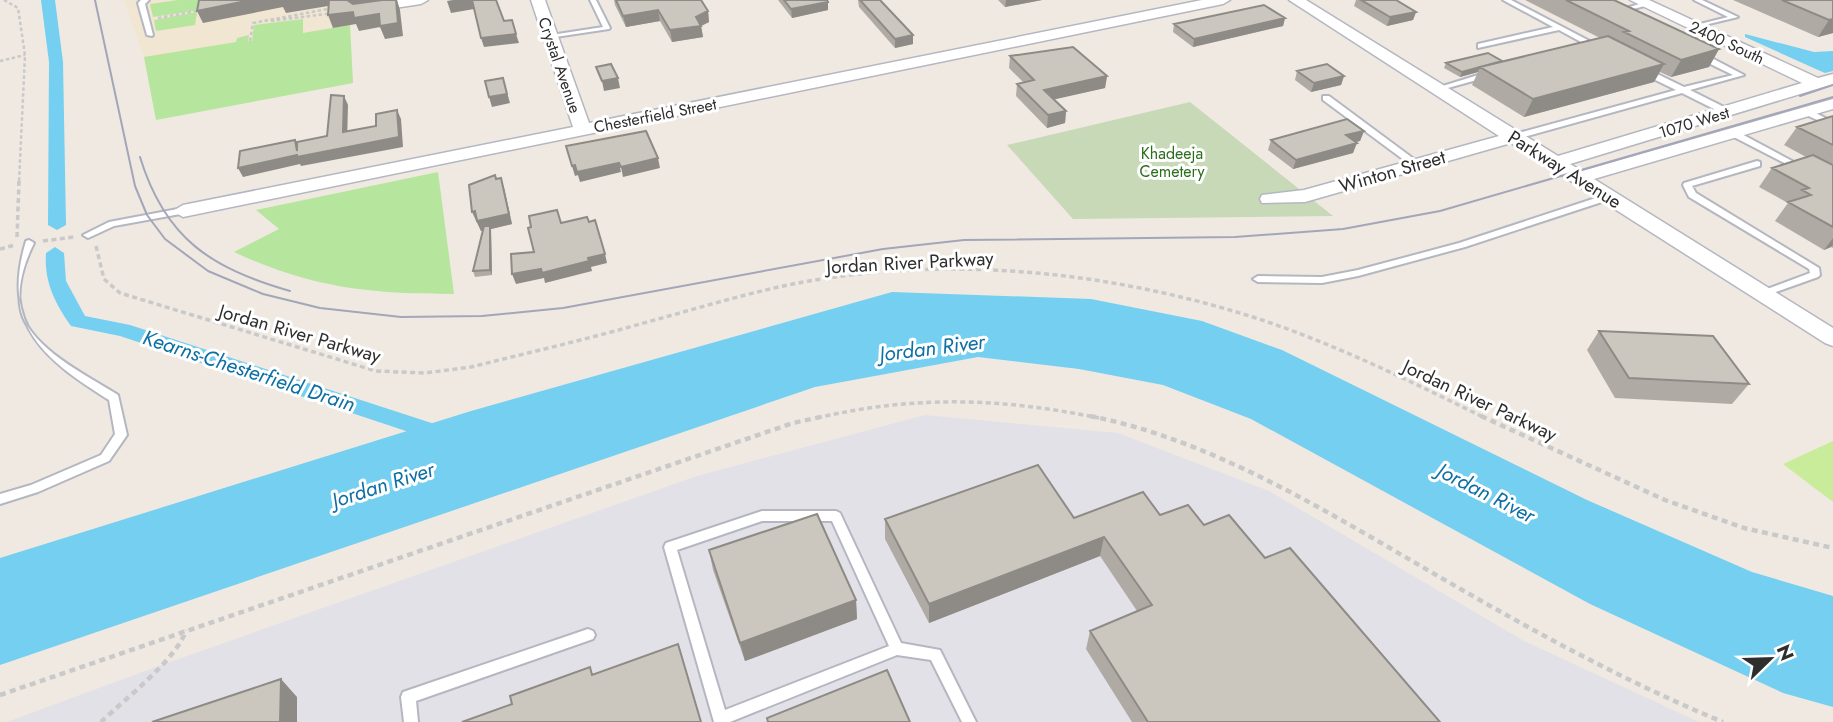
<svg xmlns="http://www.w3.org/2000/svg" width="1833" height="722" font-family="Jost,sans-serif">
	<rect width="100%" height="100%" fill="#efe9e1"/>
	<path fill="#e3e1e8" d="M925,415L1118,433L1269,491L1524,641L1699,722H7L153,668L697,476Z"/>
	<path fill="#f0e6d1" d="M124,0H402L349,9L353,83L156,120L144,57Z"/>
	<path fill="#b6e59e" d="M178,0H208L206,9L153,17L150,4Z
		M197,12L195,25L156,31L154,20Z
		M303,19V33L350,25L353,83L156,120L144,57L236,42L237,38L249,35L248,41H252L254,25Z
		M438,172L454,294C370,294 311,288 234,252L279,229L256,210Z"/>
	<path fill="#c8d9b8" d="M1190,102L1333,216L1073,219L1007,145Z"/>
	<path fill="#c9ec9a" d="M1833,441V502L1783,464Z"/>
	<path fill="#75cff0" d="M1745,34L1814,52L1833,51V71L1825,73L1818,70L1745,37Z
		M892,292L1091,299L1202,321L1282,350L1587,500L1752,572L1833,596V707L1783,693L1590,604L1251,419L1163,385L1079,369L978,357L815,387L0,665V558L471,411Z"/>
	<g fill="none" stroke-linecap="round" stroke-linejoin="round">
		<path fill="#75cff0" fill-rule="evenodd" d="M41,0H55L63,62L66,225L57,230L48,225L49,62Z
			M55,247L64,253L66,281L85,316L130,325L453,430L456,436L453,442L445,444L120,336L71,326C55,303 44,282 46,253Z"/>
		<defs>
			<path id="lane" d="M141,0H149L145,4L153,35L152,36L147,35L138,3Z
				M590,0H596L610,28L609,29L549,38L547,37L551,35L603,27Z
				M1503,0H1511L1601,47L1594,49L1559,30L1478,48V44L1553,27Z
				M1694,0H1702L1738,17L1692,28V26L1728,17Z
				M1646,2L1648,3V5L1619,13L1616,11Z
				M1698,54H1704L1744,75L1690,90L1730,110V114H1724L1682,93L1517,139H1514L1510,137L1511,135L1676,90L1643,74V70H1649L1684,87L1733,75L1698,58Z
				M1488,72H1491V76L1437,91L1433,89Z
				M1323,96H1329L1418,162V166H1412L1323,100Z
				M1804,110H1810L1833,122V127L1804,114Z
				M1730,131H1736L1807,169L1806,171H1800L1730,135Z
				M1757,161L1760,162V166L1692,186L1696,193L1819,268L1820,275L1818,277L1762,297L1757,294L1759,292L1810,273L1809,269L1689,197L1683,185L1684,183Z
				M1608,194L1611,195V199L1465,247L1358,276L1322,283L1258,282L1253,279L1258,276L1322,277L1358,270L1459,243Z
				M183,208L186,209V213L114,226L88,238L83,235L109,222Z
				M29,240L34,243C24,263 16,289 21,311C30,348 88,376 118,395L127,435L109,461L38,492L0,504V494L31,485L101,455L115,434L109,400C46,360 0,327 26,241Z
				M762,511H836L840,513L901,643L940,650L976,722H962L931,660L897,655L730,722H714L664,547L666,543ZM762,521H832L889,646L725,710L677,550Z
				M588,629L593,631L595,635L593,639L416,701L418,722H404L401,697L403,692Z"/>
			<path id="street" d="M392,0H428L421,4L368,12L361,8L363,5Z
				M531,0H545L589,123L1202,0H1230L1223,4L183,217L173,211L183,205L573,127Z
				M1289,0H1306L1558,156L1802,83L1630,0H1649L1818,78L1833,74V84L1570,164L1582,171L1833,99V109L1594,179L1833,328V346L1825,343L1511,143L1305,202L1262,203L1260,199L1262,195L1304,190L1499,136Z"/>
		</defs>
		<use href="#lane" stroke="#b4b7c1" stroke-width="4"/>
		<use href="#street" stroke="#b4b7c1" stroke-width="3"/>
		<path stroke="#c9c9c9" stroke-width="2.5" stroke-dasharray="3.5 2.5" stroke-linecap="butt" d="M4,0L18,8L25,55L19,182
			M158,18L197,11
			M271,21L333,13
			M250,41L253,23L333,8
			M0,61L25,55"/>
		<path stroke="#c9c9c9" stroke-width="3.5" stroke-dasharray="5 3.5" stroke-linecap="butt" d="M17,237L19,181
			M43,241L74,237
			M96,246L104,279L120,293L376,371L425,373L471,367C527,353 584,340 640,324C696,309 752,291 809,281C960,255 1118,273 1262,320C1339,346 1412,382 1485,418
			M0,249L15,245
			M817,418C915,395 1001,398 1099,418"/>
		<path stroke="#c9c9c9" stroke-width="4.5" stroke-dasharray="6 4.5" stroke-linecap="butt" d="M1090,416C1212,440 1324,510 1431,572C1526,627 1621,680 1723,722
			M1481,416L1665,500L1744,528L1833,548
			M0,695L793,423L825,416
			M101,722C124,700 178,658 186,630"/>
		<use href="#lane" fill="#fff" fill-rule="evenodd"/>
		<use href="#street" fill="#fff" fill-rule="evenodd"/>
		<path stroke="#a3a6b8" stroke-width="2" d="M95,0L135,186L147,215L165,239L208,271L263,294L320,308L401,317L482,316L563,308L883,249L964,240L1235,237L1343,229L1440,211L1833,97
			M1800,96L1833,85
			M140,157C165,239 211,268 290,291"/>
	</g>
	<path fill="#afaba4" d="M614,0H701L708,11L709,22L701,26L703,37L672,42L660,21L626,27L615,5Z
		M778,0H827L828,2V10L792,18Z
		M858,0H880L913,35V44L895,48L859,7Z
		M998,0H1042L1005,7Z
		M1356,0H1396L1416,12L1413,20L1387,26L1354,6Z
		M1525,0H1614L1719,49L1709,67L1671,77L1660,72L1654,82L1524,117L1472,85L1478,72L1460,77L1444,68L1446,63L1502,61L1600,38Z
		M1733,0H1833V33L1818,37Z
		M1285,18L1283,26L1193,47L1173,32L1174,24Z
		M1010,56L1107,76L1105,88L1054,99L1066,111L1065,123L1047,128L1016,96L1017,84L1024,83L1009,68Z
		M1297,71L1344,76L1341,85L1311,92L1295,80Z
		M1833,116V248L1831,247L1824,250L1775,221L1788,203L1759,187L1772,168L1806,157L1784,145L1797,127Z
		M1364,131L1360,141L1355,142L1353,153L1293,169L1268,150L1271,140Z
		M497,179L504,188L512,224L491,229L492,275L475,277L473,271L483,231H481L477,221L476,222Z
		M1599,331L1749,384L1732,404L1615,398L1587,350Z
		M1160,515L1204,525L1265,558L1440,722H1132L1086,649L1090,631L1137,611L1100,556L929,623L885,539V519L1074,518Z
		M709,550L856,600L857,619L745,661L713,570Z"/>
	<path fill="#8e8b86" d="M251,0H332L334,5L286,13L283,7L203,23L197,11Z
		M344,0H384L348,9Z
		M397,0L400,10L403,36L385,39L380,27L359,31L356,24L333,28L328,15Z
		M453,0H472L474,9L451,13L447,1Z
		M1006,0H1042L1005,7Z
		M828,2V10L792,18L791,9Z
		M658,10L660,21L626,27L623,16Z
		M708,11L709,22L701,26L703,37L672,42L670,30Z
		M1416,12L1413,20L1387,26L1390,17Z
		M1285,18L1283,26L1193,47L1194,39Z
		M1833,19V33L1818,37L1829,20Z
		M516,34L519,43L484,47L481,38Z
		M913,35V44L895,48V39Z
		M1719,49L1709,67L1671,77L1681,60Z
		M1664,64L1654,82L1524,117L1533,99Z
		M1480,67L1478,72L1460,77L1462,72Z
		M1107,76L1105,88L1043,102L1044,90Z
		M1344,76L1341,85L1311,92L1314,83Z
		M503,78L510,103L492,107L489,97Z
		M618,78L620,88L604,91L602,81Z
		M344,96L348,105L347,142L343,132Z
		M397,110L401,119L403,147L301,166L300,164L243,177L238,168L297,151L295,140L299,150L399,137Z
		M1066,111L1065,123L1047,128L1048,115Z
		M1364,131L1360,141L1343,145L1346,135Z
		M1357,143L1353,153L1293,169L1296,160Z
		M658,158L660,168L623,177L621,167Z
		M619,163L621,172L580,182L577,172Z
		M575,165L578,175L575,176L572,166Z
		M501,178L504,188L512,224L491,229L492,275L490,270V229L481,231L472,212Z
		M1833,238V245L1831,247L1824,250Z
		M605,254L607,263L591,267L592,271L545,283L544,278L516,284L512,274Z
		M1104,537L1100,556L929,623V604Z
		M856,600L857,619L745,661L740,643Z
		M281,679L297,697V722H280Z"/>
	<path fill="#cbc7bf" stroke="#8e8b86" stroke-width="2" d="M199,0H251L197,11Z
		M329,0H347L353,4L382,0H396L398,23L380,26L379,14L354,18L353,12L328,15Z
		M472,0H496L504,21L512,20L516,34L481,38Z
		M616,0H701L708,11L696,17L701,26L670,30L658,10L623,16Z
		M784,0H827L828,2L791,9Z
		M860,0H880L913,35L895,39Z
		M1361,0H1396L1416,12L1390,17Z
		M1566,0H1614L1719,49L1681,60L1624,32L1629,31Z
		M1782,0H1833V19L1829,20Z
		M1264,5L1285,18L1194,39L1174,24Z
		M1608,36L1664,64L1533,99L1480,67Z
		M1073,47L1107,76L1044,90L1066,111L1048,115L1017,84L1034,80L1010,56Z
		M1488,53L1502,61L1462,72L1446,63Z
		M611,64L618,78L602,81L596,67Z
		M1327,64L1344,76L1314,83L1297,71Z
		M503,78L507,94L489,97L485,81Z
		M331,95L344,96L343,132L376,126V114L397,110L399,137L297,157V155L238,168L240,151L295,140L297,151V142L327,136Z
		M1833,116V145L1797,127Z
		M1347,119L1364,131L1346,135L1357,143L1296,160L1271,140Z
		M646,131L658,158L621,167L619,163L577,172L575,165L572,166L566,146Z
		M1813,155L1833,165V227L1788,202L1811,195L1802,190L1809,188L1772,168Z
		M495,175L496,179L501,178L509,214L477,221L475,211L472,212L469,185Z
		M557,210L561,223L587,217L589,222L595,220L605,254L588,258L589,261L542,273L541,269L512,274L511,254L534,252L528,228L531,227L529,216Z
		M484,226H490V270L473,271Z
		M1599,331L1713,336L1749,384L1629,378Z
		M1038,465L1074,518L1143,492L1160,515L1188,505L1204,525L1229,515L1265,558L1290,548L1440,722H1148L1090,631L1152,605L1104,537L929,604L885,519Z
		M817,514L856,600L740,643L709,550Z
		M678,644L701,722H462L512,704L510,696L590,667L592,675Z
		M887,670L910,722H768L767,718Z
		M281,679L280,722H152Z"/>
	<g text-anchor="middle" stroke-width="6" stroke-linejoin="round" paint-order="stroke">
		<g font-size="16" fill="#2e2e2e" stroke="#fff">
			<text transform="translate(1727 42) rotate(25)" y="6">2400 South</text>
			<text transform="translate(560 65) rotate(71)" y="6">Crystal Avenue</text>
			<text transform="translate(655 115) rotate(-11)" y="6">Chesterfield Street</text>
			<text transform="translate(1694 122) rotate(-17)" y="6">1070 West</text>
		</g>
		<g font-size="16" fill="#2c6e1b" stroke="#fff">
			<text x="1172" y="159">Khadeeja<tspan x="1172" dy="18">Cemetery</tspan></text>
		</g>
		<g font-size="19" fill="#2e2e2e" stroke="#fff">
			<text transform="translate(1565 169) rotate(32)" y="7">Parkway Avenue</text>
			<text transform="translate(1392 171) rotate(-16)" y="7">Winton Street</text>
			<text transform="translate(910 262) rotate(-3)" y="7">Jordan River Parkway</text>
			<text transform="translate(300 333) rotate(16)" y="7">Jordan River Parkway</text>
			<text transform="translate(1480 400) rotate(25)" y="7">Jordan River Parkway</text>
		</g>
		<g font-size="21" font-style="italic" fill="#0d6fa3" stroke="#fff">
			<text transform="translate(932 348) rotate(-7)" y="7">Jordan River</text>
			<text transform="translate(249 371) rotate(18)" y="7">Kearns-Chesterfield Drain</text>
			<text transform="translate(383 485) rotate(-18)" y="7">Jordan River</text>
			<text transform="translate(1486 493) rotate(27)" y="7">Jordan River</text>
		</g>
	</g>
	<g transform="translate(1770 659) rotate(67)" stroke="#ffffff" stroke-width="5" paint-order="stroke">
	<path d="M0-5L12 26L0 18L-12 26Z" fill="#2e2e2e"/>
	<text y="-10" font-size="19" font-weight="bold" text-anchor="middle" fill="#2e2e2e">N</text>
	</g>
</svg>
